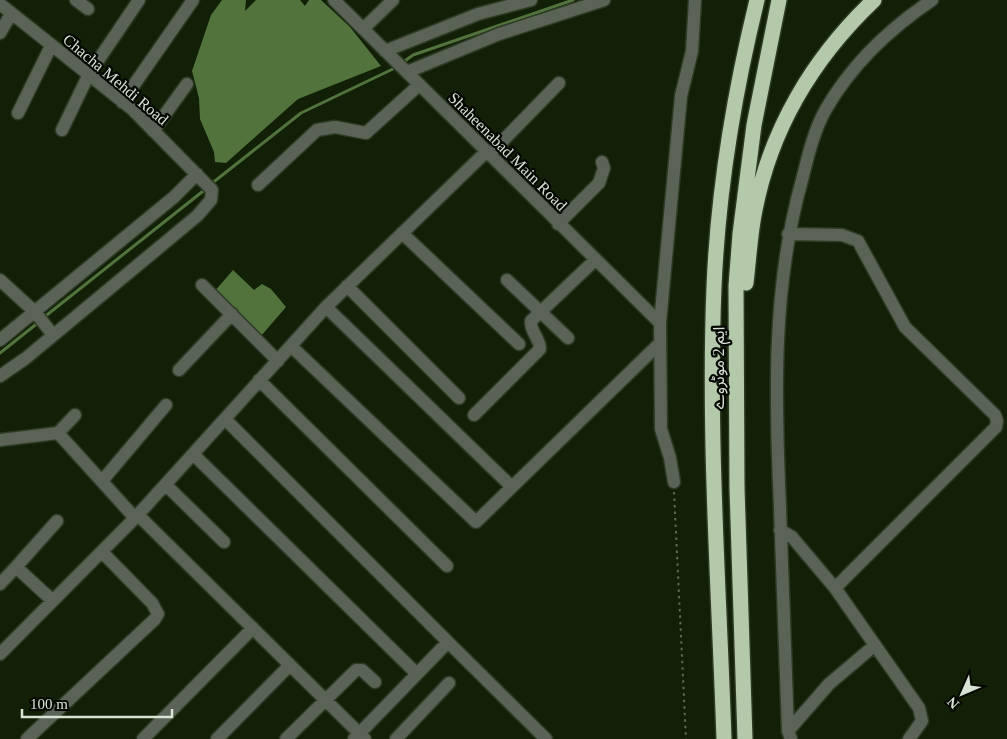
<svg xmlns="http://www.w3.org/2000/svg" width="1007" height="739" font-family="'Times New Roman','Noto Sans Arabic',serif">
	<rect width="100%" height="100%" fill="#122008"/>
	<path fill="#52743c" d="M222,0H246L245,11L256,0H300L305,6L309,0H321L350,27L381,66L298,99L226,163L215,162L214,152L200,119L199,98L192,71L211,15Z
		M233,270L254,290L262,284L271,289L286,307L261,336L214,292Z"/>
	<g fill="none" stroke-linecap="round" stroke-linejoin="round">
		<path stroke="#52743c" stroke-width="3" d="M402,63L413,55L573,0
			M211,184L301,113L397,67
			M43,318L207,188
			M0,353L39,322"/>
		<defs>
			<path id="minor" d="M76,0L88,9
				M334,0L660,323
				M0,4L132,109L212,190L211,200L197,216L26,358L0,376
				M363,29L393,0
				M0,33L11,14
				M385,51L478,14L531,0
				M407,72L499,34L604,0
				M122,102L193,0
				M18,113L51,46
				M62,130L89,74L139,0
				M153,131L187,84
				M489,155L559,83
				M258,185L317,130L335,127L366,133L419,85
				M558,224L599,183L604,168L602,162
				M402,233L519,344
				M788,234L842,235L858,241L905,327L995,415L997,421L996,427L835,588
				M0,280L35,312L53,335
				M507,280L568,338
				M202,285L278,361
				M347,286L459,398
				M326,307L512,487
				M0,340L174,197L197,174
				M291,346L476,522L660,343
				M179,370L232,314
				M259,380L447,566
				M474,415L540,349C540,338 530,332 531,321L595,260
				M226,420L448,642L417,674
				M58,433L75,415
				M0,440L58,433L135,518
				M193,454L417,674L354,739
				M102,481L166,405
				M674,482L670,458L661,429L660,323L681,96L692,51L695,0
				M166,485L224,542
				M138,515L365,739
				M780,530L792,537L835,588L919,708L922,721L909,739
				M16,567L57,521
				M0,584L16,567L53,601
				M448,642L546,739
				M0,654L135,518L326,307L486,152
				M788,731L829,684L875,645
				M27,739L155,619L158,614L152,603L102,552
				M143,739L253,628
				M217,739L290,665
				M286,739L356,670H362L375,682
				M396,739L449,683
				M791,739L788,731C785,657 782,582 780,507C775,397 772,287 802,180C808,156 814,130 826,109C852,64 889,29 932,0"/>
			<path id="highway" d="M746,283C749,258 750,234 755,210C771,128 814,57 874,0
				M724,739C719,590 708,435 714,287C718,190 734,94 757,0
				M745,739L737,488L736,286L740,234L754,125L779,0"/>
		</defs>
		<use href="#minor" stroke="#2e3b24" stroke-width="15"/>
		<use href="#highway" stroke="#2e3b24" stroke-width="18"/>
		<path stroke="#5c6954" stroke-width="2" stroke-dasharray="2.5 4" stroke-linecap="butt" d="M674,492L686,739"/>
		<use href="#minor" stroke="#5b6357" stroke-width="12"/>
		<use href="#highway" stroke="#b4c8aa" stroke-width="15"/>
	</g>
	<g text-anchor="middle" stroke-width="4.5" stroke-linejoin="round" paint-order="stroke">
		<g font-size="16" fill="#d9e3d3" stroke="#040802">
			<text transform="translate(116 79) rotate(40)" y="6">Chacha Mehdi Road</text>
			<text transform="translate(508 151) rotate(45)" y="6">Shaheenabad Main Road</text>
			<text transform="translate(718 368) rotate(-90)" y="6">ایم 2 موٹروے</text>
		</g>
	</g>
	<g transform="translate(962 694) rotate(225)" stroke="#040802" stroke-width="4" paint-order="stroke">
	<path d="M0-4L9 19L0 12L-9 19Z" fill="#d9e3d3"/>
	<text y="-8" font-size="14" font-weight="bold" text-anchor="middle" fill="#d9e3d3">N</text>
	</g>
	<path d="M22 709v8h150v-8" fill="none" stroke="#d9e3d3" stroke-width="2.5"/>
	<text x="30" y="709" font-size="15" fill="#d9e3d3" stroke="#040802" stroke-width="4" paint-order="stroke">100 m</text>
</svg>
